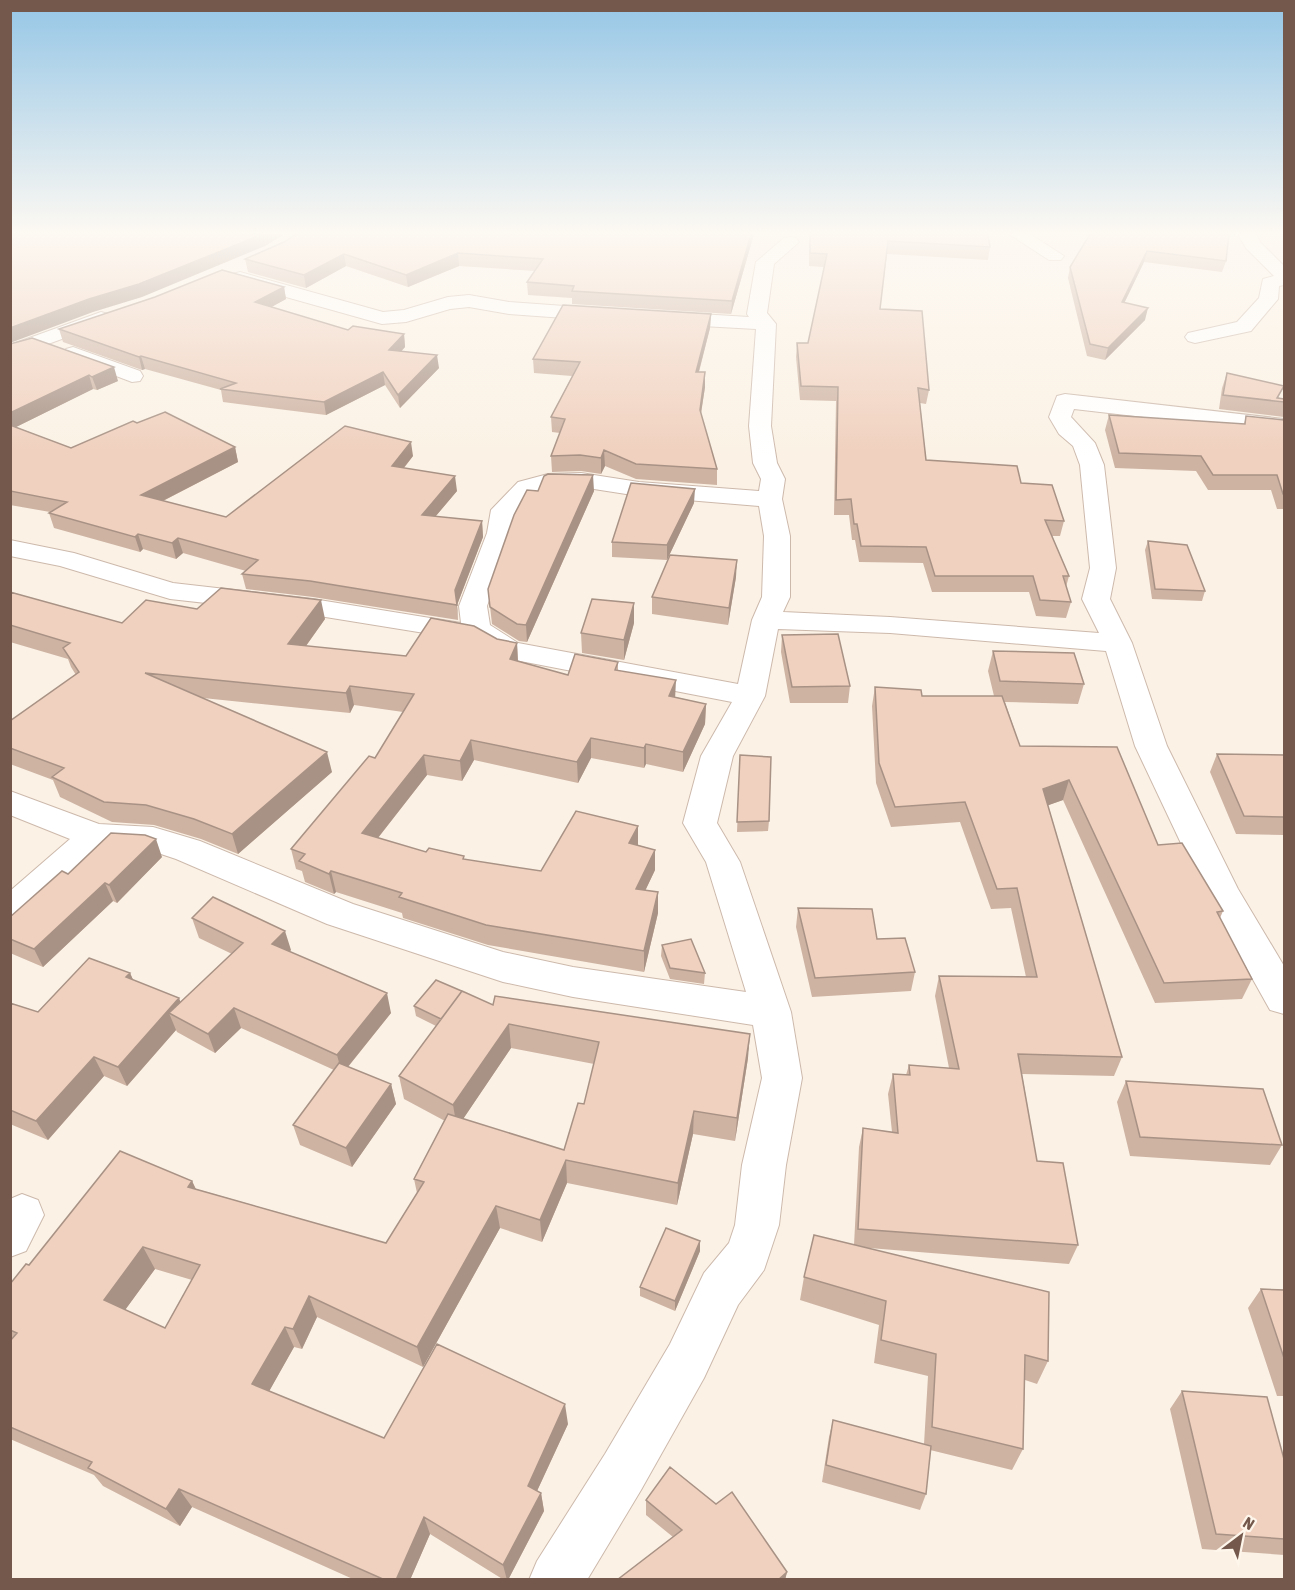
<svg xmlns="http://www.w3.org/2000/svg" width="1295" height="1590" font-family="'Asap Condensed',sans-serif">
	<rect width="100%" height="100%" fill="#fbf2e5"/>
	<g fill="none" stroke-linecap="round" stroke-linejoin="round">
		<defs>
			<path id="minor" d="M1009,234H1030L1064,256L1061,260H1049Z
				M1238,234H1256L1260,242L1284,266V285L1279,286L1278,299L1251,331L1195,343L1188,341L1185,337L1188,333L1237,322L1259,298L1263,279L1274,276L1246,248Z
				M790,237L796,238L799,242L774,264L767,313L776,324L771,426L777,463L785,479L782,499L790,536V597L783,612L890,617L1099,633L1082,599L1090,568L1080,465L1073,446L1059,434L1049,417L1057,396L1065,394L1284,419V433L1074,409L1071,417L1095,443L1104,465L1116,568L1110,599L1132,643L1167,746L1238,889L1284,966V1014L1270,1010L1204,892L1135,746L1106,651L890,633L778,629L765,696L733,756L717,823L740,862L791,1012L802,1078L786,1165L779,1225L764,1270L738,1305L704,1378L641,1490L587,1580H529L537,1561L605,1454L670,1344L704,1273L729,1243L735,1225L742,1165L762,1078L753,1025L573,997L503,982L327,924L176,859L152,851L104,848L23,922L10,925V891L70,839L10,815V791L99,824L153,827L200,841L353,904L503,952L573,967L746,992L706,862L683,823L701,756L732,702L510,659L500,656L474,641L313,615L170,599L60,566L10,556V540L74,553L173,583L313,599L461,623L459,606L487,533L491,510L518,482L548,474L581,473L639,482L759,491L761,479L753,463L749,426L756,329L666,324L659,322L656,318L659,314L666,312L749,317L747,314L756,262L784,238ZM581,487L639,496L759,506L764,536L762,597L752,620L738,684L518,643L490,625L487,606L513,533L516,512L536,492L549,488Z
				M240,272L383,312L404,310L448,297L469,295L509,302L606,309L613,311L616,315L613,319L606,321L509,314L469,307L450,309L406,322L382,324L233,282L231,278L233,274Z
				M101,312L108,314L111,318L108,322L10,358V345Z
				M73,347L140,371L143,376L140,381L132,382L66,357L63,353L66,349Z
				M22,1194L38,1200L44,1215L26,1251L10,1257V1199Z"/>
		</defs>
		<use href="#minor" stroke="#cdb9ac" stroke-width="2"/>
		<use href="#minor" fill="#fff" fill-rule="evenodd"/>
	</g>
	<path fill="#ceb3a3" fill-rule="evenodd" d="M754,234L731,314L572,304V298L528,295L527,282L535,271L459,266L408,287L346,266L306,288L248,272L245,259L284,242Z
		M809,234H988L990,247L988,260L887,254L880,309L929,390L926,404L920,403L926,460L1021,483L1064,521L1060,536H1052L1069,576L1066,587L1071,602L1066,618L1036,616L1029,592H932L923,563L859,562L855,540H852L849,515H834L836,401L800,400L796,357L797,343H808L824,267L809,266Z
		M1072,234H1229L1226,261L1222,272L1144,262L1124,303L1145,320L1105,360L1087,356L1068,278L1070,267L1089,236Z
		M284,287L286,299L271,307L348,330L404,334L405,347L401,351L439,368L400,408L385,385L326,415L223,402L221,390L145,369L142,370L63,342L59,329Z
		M711,314L710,328L699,372L705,387L701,414L717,469V485L636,479L605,466L601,474L581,471L552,472L551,456L560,433L552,432L551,417L572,376L534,373L533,359Z
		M10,344L118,381L97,390L93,389L16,427L71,448L137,423L235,447L238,462L163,501L226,517L413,456L404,468L457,491L435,517L482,521L483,537L457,605L458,620L313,597L246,589L242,574L246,571L183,553L176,559L143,549L140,552L54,528L49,513L50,512L10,505Z
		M1227,373L1280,398L1284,399V419V417L1219,409L1222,388Z
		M1109,415L1244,424L1246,416L1284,420V509H1277L1271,490H1208L1196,471L1115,468L1105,430Z
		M538,491H594L527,642L519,641L492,624L488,589Z
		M694,503L667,560L612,557V542Z
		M1148,541L1205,591L1202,601L1152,599L1145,550Z
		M736,577L728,625L652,614V597Z
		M10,592L122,623L197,609L325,619L306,646L406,656L497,639L517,643L518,662L568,675L618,662V671L675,697L706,704L705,724L683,772L646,764L644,768L591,758L578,783L474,760L462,781L427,775L378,838L426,852L465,860L541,871L638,845L655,850V870L645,891L658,892V913L644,972L488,945L403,918L402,913L336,892L334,894L305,882L302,871L296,869L291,849L375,758L403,712L354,705L350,713L203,698L332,772L238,854L201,839L154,825L112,822L60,797L53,780L10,764V721L76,675L71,667L68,659L10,642Z
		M634,603V623L624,660L582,653L581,633Z
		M782,635L850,686L848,703H790L781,652Z
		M993,651L1084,684L1078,704L1005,702L1020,746L1117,747L1158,845L1223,911L1220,918L1252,979L1242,999L1155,1003L1063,800L1048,805L1122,1057L1114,1076L1022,1074L1037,1161L1078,1245L1069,1264L869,1248L1048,1361L1037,1384L1025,1380L1023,1449L1012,1470L930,1450L926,1494L920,1510L822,1482L829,1437L833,1420L924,1444L928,1376L874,1363L879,1325L800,1300L804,1277L854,1245L859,1147L863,1128L892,1132L888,1094L893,1074L906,1075L909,1065L949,1068L935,996L939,976L1026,977L1011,908L991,909L960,822L891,827L876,783L872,706L875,687L922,696H994L988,671Z
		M1217,754L1284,755V835L1236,834L1210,772Z
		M740,755L769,821L768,831L737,832Z
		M162,857L117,903L113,901L43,967L10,953V917L68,874Z
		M798,908L877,939L915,972L911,991L812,997L796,927Z
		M192,918L291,950L289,952L391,1013L348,1067L391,1084L396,1104L352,1167L300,1145L293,1125L334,1070L241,1028L215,1053L177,1032L176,1030L127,1086L104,1076L48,1140L10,1124V1003L38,1012L130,973L133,980L180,1002L232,954L199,938Z
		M662,945L705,973L704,984L670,979L661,956Z
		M493,1005L748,1058L735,1141L693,1134L677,1205L567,1183L542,1242L500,1228L423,1367L317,1317L302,1349L294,1347L269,1391L384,1438L568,1424L537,1491L541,1493L544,1511L508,1580H504L430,1534L410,1580H355L192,1507L180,1526L103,1486L94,1475L10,1439V1284L29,1265L192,1181L196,1189L386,1243L417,1193L414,1179L445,1121L404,1099L399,1076L436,1026L416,1016L414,1006ZM511,1048L594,1064L584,1104L564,1150L463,1119ZM155,1269L192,1280L165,1328L125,1310Z
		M1126,1081L1282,1145L1270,1165L1130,1156L1117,1102Z
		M700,1241V1251L675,1311L640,1296V1287Z
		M1261,1289L1284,1290V1396H1277L1248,1308Z
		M1182,1391L1284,1459V1555L1202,1549L1170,1409Z
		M646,1500L787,1572L785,1580H617L673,1537L646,1515Z"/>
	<path fill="#a89285" d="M263,234H285L265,246L142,297L93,312L10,343V328Z
		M751,234H754L731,314L732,301Z
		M1147,251L1144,262L1119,314L1122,302Z
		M458,253L459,266L408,287L406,275Z
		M344,254L346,266L306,288L304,275Z
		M284,287L286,299L257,315L255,302Z
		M1148,308L1145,320L1105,360L1108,348Z
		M711,314L710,328L695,386L696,372Z
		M404,334L405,347L391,363L389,350Z
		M437,355L439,368L400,408L398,395Z
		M141,356L145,369L142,370L139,357Z
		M114,367L118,381L97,390L92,377Z
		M383,372L385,385L326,415L324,402Z
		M705,372V387L699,425L700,410Z
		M89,375L93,389L10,430V413Z
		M411,442L413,456L394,480L392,466Z
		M235,447L238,462L145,510L141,495Z
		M604,450L605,466L601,474V458Z
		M593,475L594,491L527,642L526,625Z
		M455,476L457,491L424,530L422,515Z
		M695,489L694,503L667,560V545Z
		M482,521L483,537L457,605L458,620L455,590Z
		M138,534L143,549L140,552L135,537Z
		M178,538L183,553L176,559L172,543Z
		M737,560L736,577L728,625L729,608Z
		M321,600L325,619L293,664L288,644Z
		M634,603V623L624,660V640Z
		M517,643L518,663L510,659Z
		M676,680L675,700L669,696Z
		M350,686L354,705L350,713L346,693Z
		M706,704L705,724L683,772V752Z
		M591,738V758L578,783L577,762Z
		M471,740L474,760L462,781L460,761Z
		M646,744V764L644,768V748Z
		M327,752L332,772L238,854L232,834Z
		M424,755L427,775L366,853L362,833Z
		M1069,780L1063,800L1038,809L1043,789Z
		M638,826V847L629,843Z
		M156,839L162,857L117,903L109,885Z
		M655,850V870L636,910V889Z
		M331,871L336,892L334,894L329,874Z
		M105,883L113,901L43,967L34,949Z
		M658,892V913L644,972V951Z
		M285,931L291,950L278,964L272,944Z
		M130,973L139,993L126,977Z
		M387,993L391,1013L342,1074L337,1055Z
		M179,998L187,1018L169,1013L176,1030L127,1086L118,1067Z
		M234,1008L241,1028L215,1053L208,1034Z
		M509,1024L511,1048L457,1128L453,1105Z
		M750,1034L748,1058L735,1141L737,1118Z
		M94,1057L104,1076L48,1140L36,1121Z
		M391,1084L396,1104L352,1167L346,1148Z
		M694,1111L693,1134L677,1205L678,1183Z
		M566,1160L567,1183L542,1242L540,1220Z
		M192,1181L202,1203L188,1187Z
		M496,1206L500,1228L423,1367L417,1347Z
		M700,1241V1251L675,1311V1301Z
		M143,1247L155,1269L117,1321L104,1300Z
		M309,1296L317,1317L302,1349L293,1329Z
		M285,1327L294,1347L262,1404L252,1384Z
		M565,1404L568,1424L531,1504L528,1486Z
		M179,1489L192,1507L180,1526L166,1509Z
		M541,1493L544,1511L508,1580H507L503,1565Z
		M424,1517L430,1534L410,1580H396Z
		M787,1572L785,1580H778Z"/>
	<path fill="#f0d0be" stroke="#a89285" stroke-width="1.5" fill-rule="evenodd" d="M10,234H263L139,284L89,299L10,328Z
		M296,234H751L732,301L572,291L574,286L527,282L543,259L458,253L406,275L344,254L304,275L245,259L284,242Z
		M810,234H988L990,247L888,241L880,309L922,311L929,390L918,388L926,460L1017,466L1021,483L1052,485L1064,521L1045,520L1069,576H1063L1071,602L1040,600L1033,576H935L926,547L861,546L857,524H854L851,499L836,500L838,387L801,386L797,343H808L827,254L810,253Z
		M1090,234H1229L1226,261L1147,251L1122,302L1148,308L1108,348L1090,344L1070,267Z
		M222,270L284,287L255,302L348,330L353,326L404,334L389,350L437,355L398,395L383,372L324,402L220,389L236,383L141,356L139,357L59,329L155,297Z
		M563,305L711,314L696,372H705L700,410L717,469L636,464L604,450L601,458L580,455L551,456L565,419L551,417L580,362L533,359Z
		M32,338L114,367L92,377L89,375L10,413V344Z
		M1227,373L1284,386L1277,398L1284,399V402L1223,395Z
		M165,412L235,447L141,495L226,517L345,426L411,442L392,466L455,476L422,515L482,521L455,590L457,605L310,581L242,574L258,560L178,538L172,543L138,534L135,537L49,513L67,502L10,491V425L71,448L133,421L137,423Z
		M1109,415L1245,424L1246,416L1284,420V494H1283L1277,475H1213L1201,456L1119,453Z
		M548,474L593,475L526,625L517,624L490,607L488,589L514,515L527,490L538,491L544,476Z
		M631,483L695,489L667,545L612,542Z
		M1148,541L1187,545L1205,591L1155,589Z
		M670,555L737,560L729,608L652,597Z
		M221,588L321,600L288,644L406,656L431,618L474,626L497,639L517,643L510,659L568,675L575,654L618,662L615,670L676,680L669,696L706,704L683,752L646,744L644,748L591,738L577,762L471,740L460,761L424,755L362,833L426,852L429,848L464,856L463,859L541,871L576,811L638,826L629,843L655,850L636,889L658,892L644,951L486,925L399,897L402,893L331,871L329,874L299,861L305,854L291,849L369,756L375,758L414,694L350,686L346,693L145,673L327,752L232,834L194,819L146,805L104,802L52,777L64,768L10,748V721L79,672L63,648L70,643L10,625V592L122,623L146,600L197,609Z
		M592,599L634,603L624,640L581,633Z
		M838,634L850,686L792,687L782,635Z
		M993,651L1074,653L1084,684L1000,681Z
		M875,687L921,690L922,696H1002L1020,746L1117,747L1158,845L1182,843L1223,911L1217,912L1252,979L1164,983L1069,780L1043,789L1122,1057L1018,1054L1037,1161L1063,1163L1078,1245L858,1229L863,1128L898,1133L893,1074L910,1075L909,1065L959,1069L939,976L1037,977L1017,888L997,889L965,802L895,807L879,763Z
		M1217,754L1284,755V817L1244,816Z
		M740,755L771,757L769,821L737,822Z
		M111,833L145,835L156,839L109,885L105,883L34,949L10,939V917L62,871L68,874Z
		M213,897L285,931L272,944L387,993L337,1055L234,1008L208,1034L169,1013L243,943L192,918Z
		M798,908L872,909L877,939L905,938L915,972L815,978Z
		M691,939L705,973L670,968L662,945Z
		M89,958L130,973L126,977L179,998L118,1067L94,1057L36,1121L10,1110V1003L38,1012Z
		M436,980L464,992L462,991L441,1019L414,1006Z
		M462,991L493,1005L495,996L750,1034L737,1118L694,1111L678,1183L566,1160L540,1220L496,1206L417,1347L309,1296L293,1329L285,1327L252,1384L384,1438L437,1344L565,1404L528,1486L541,1493L503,1565L424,1517L396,1580H385L179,1489L166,1509L88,1468L92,1462L10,1427V1341L17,1333L10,1330V1284L26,1264L29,1265L120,1151L192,1181L188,1187L386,1243L424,1182L414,1179L448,1114L564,1150L578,1103L584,1104L599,1042L509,1024L453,1105L399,1076ZM143,1247L200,1265L165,1328L104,1300Z
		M339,1063L391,1084L346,1148L293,1125Z
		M1126,1081L1263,1089L1282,1145L1140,1137Z
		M666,1228L700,1241L675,1301L640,1287Z
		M814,1235L1049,1292L1048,1361L1025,1355L1023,1449L932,1427L936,1354L881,1340L886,1301L804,1277Z
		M1261,1289L1284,1290V1358Z
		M1182,1391L1267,1397L1284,1459V1539L1216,1534Z
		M833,1420L931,1446L926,1494L826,1465Z
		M670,1467L716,1504L732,1492L787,1572L778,1580H617L682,1530L646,1500Z"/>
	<linearGradient id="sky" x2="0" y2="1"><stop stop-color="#95c6e6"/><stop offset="0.51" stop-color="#fdf9f3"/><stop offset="1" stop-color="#fdf9f3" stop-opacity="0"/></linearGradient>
	<rect width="1295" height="456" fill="url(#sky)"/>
	<rect width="1295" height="1590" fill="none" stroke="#73584b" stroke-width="24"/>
	<g transform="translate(1241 1536) rotate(32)" stroke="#fef6eb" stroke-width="4.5" paint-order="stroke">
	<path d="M0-4.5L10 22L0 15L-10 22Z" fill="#73584b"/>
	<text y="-9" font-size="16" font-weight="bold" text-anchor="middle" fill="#73584b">N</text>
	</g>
</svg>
